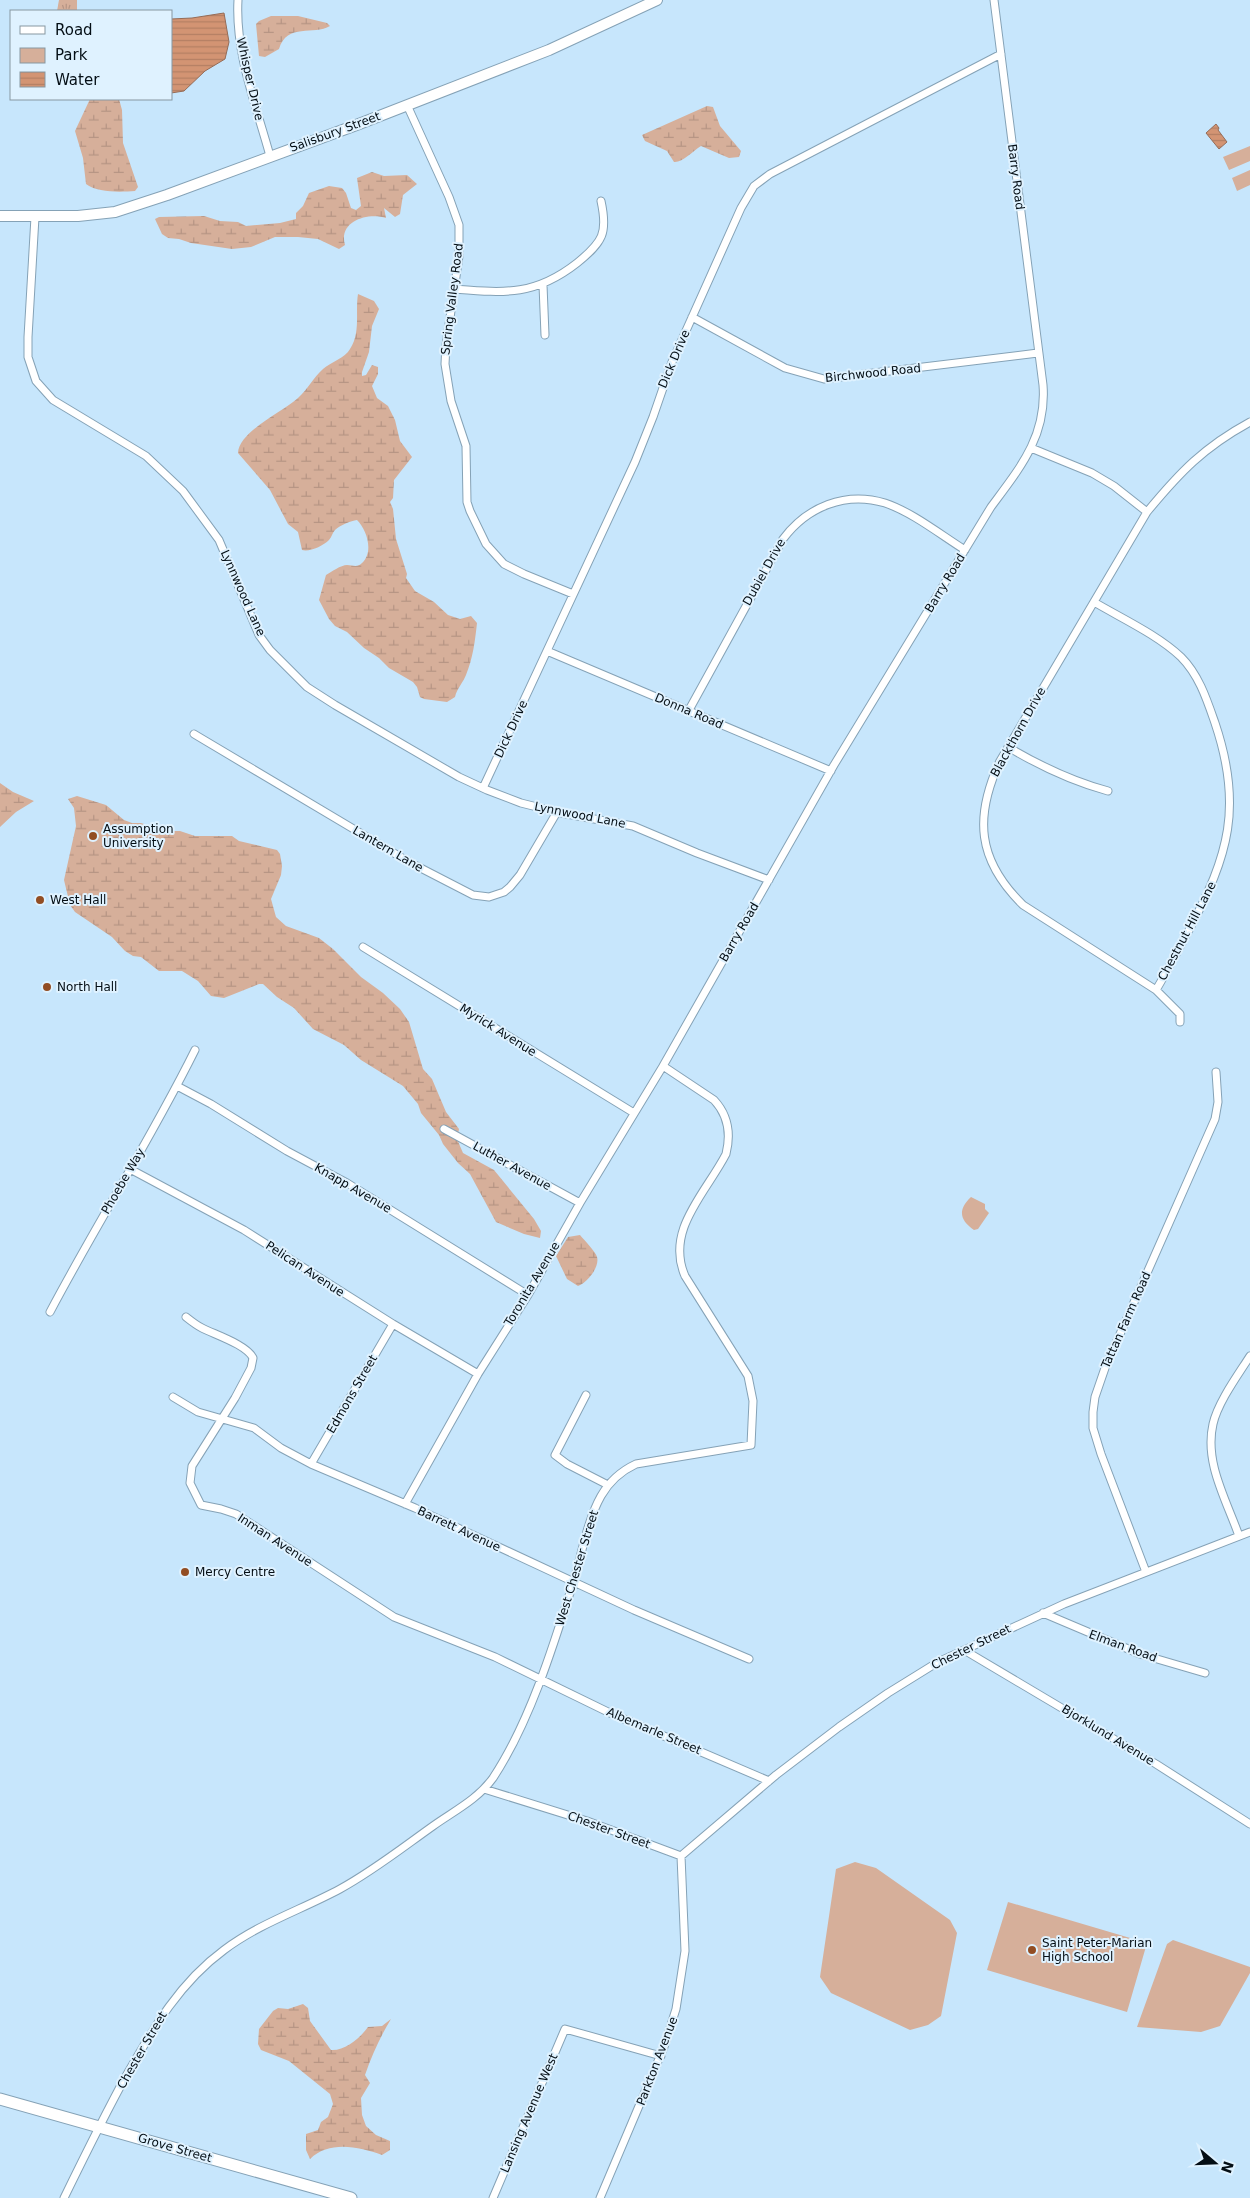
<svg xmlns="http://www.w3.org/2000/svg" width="1250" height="2198" font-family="'DejaVu Sans',sans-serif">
	<defs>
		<pattern id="wetland-marsh" width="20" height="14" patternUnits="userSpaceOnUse" patternTransform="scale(1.25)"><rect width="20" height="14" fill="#d6af9a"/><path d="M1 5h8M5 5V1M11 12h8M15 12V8" fill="none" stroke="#b69584"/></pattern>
		<pattern id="park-tufts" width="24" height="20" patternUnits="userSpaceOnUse" patternTransform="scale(1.25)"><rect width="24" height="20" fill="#d6af9a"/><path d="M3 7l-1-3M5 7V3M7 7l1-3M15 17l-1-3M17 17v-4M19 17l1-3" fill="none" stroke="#b69584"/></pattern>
		<pattern id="water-rules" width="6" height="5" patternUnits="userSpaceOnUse" patternTransform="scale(1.25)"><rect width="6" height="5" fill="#d39473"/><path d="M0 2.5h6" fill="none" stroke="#b47e63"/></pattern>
	</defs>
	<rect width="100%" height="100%" fill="#c7e6fc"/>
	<path fill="#d6af9a" d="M1250,146V161L1229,170L1223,157Z
		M1250,170V185L1237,191L1232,178Z
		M971,1197L985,1204V1209L989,1213L978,1229L974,1230C959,1220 958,1209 971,1197Z
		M855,1862L876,1868L950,1920L957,1933L941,2016L928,2025L910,2030L831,1993L820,1977L836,1869Z
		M1008,1902L1147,1943L1127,2012L987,1970Z
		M1173,1940L1250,1967V1973L1220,2026L1201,2032L1137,2027L1167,1944Z"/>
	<path fill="url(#wetland-marsh)" d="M271,16H298L327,23L330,26C314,36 287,22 279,49L265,57L259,56L256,24L259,21Z
		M90,99H119L122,110L123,143L138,187L135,191C121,192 97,193 86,184L83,158L75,131Z
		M707,106L713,107L720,126L741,151L739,157L729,158L701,146C693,151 682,163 674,162L667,151L645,141L642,135Z
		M372,172L384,176L407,175L417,184L403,195L400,214L395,217L384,208L386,218C368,212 338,221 345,245L339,249L318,239L298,237H275L251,247L232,249L191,243L179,239L168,238L162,234L155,219L159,217L204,216L220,221L238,222L246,226L280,223L296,219V213L303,206L309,193L329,186L342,188L346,193L351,208L356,210L361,206L357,178Z
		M358,294L374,301L379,309L372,326L369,352L362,372V376L366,375L372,365L378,367V374L372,386L377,398L388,406L395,420L400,441L412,457L394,480L393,498L390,502L393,509L396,539L407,574L406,578L415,591L434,602L448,615L460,619L471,616L477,623C475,641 473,658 466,675C463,683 457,688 455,697L447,702L424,699L420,697L417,687L413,682L389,668L379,658L364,648L347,632L335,626L329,619L319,600L326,575C331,572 341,565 347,565C353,565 357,568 362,563C374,552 367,530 357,520C351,521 340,525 335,530C332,533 332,537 329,540C323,546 310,552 302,550L298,532L288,524L270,490L238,453C239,431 283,412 298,398C308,389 313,378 323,369C331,362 345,358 350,349C361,332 355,312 358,294Z
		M0,783L13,792L34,801L16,812L0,827Z
		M77,796L106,805L124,820L132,823H141L165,831H180L195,836H232L239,841L277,850L280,854L282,866L281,875L271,899L276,917L286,926L319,938L333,949L361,977L383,993L400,1009L409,1022L423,1069L432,1079L446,1112L459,1129L457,1139L463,1153L494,1170L534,1219L541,1231L540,1238L524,1234L496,1222L470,1174L458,1163L443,1144L439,1135L421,1113L418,1104L403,1086L361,1060L344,1045L313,1029L294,1008L277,997L263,984H259L224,998L211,996L198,981L182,971H159L141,957L133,956L125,951L112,937L75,912L70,905L64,880L76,826L74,808L68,799Z
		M580,1235C584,1240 596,1252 597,1257C600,1267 587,1283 578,1286L567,1279L556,1256L568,1237Z
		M303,2004L308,2008L310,2021L331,2050C345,2051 360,2038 368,2027L382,2026L391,2019C380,2037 372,2055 365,2075L370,2083L361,2098L362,2115L366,2126L376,2135L390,2141V2150L382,2155C359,2147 330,2140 310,2159L306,2150V2134L318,2130L321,2122L328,2117L333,2104L330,2094L289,2061L261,2050L258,2044L259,2029L273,2011L278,2008L288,2009Z"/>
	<path fill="url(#park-tufts)" d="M59,0H77V11H57Z"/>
	<path fill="url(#water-rules)" stroke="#956c57" d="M224,13L229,42L225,59L205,71L184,91L171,93V19L192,18Z
		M1216,124L1219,128L1218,130L1227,142L1219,149L1206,133Z"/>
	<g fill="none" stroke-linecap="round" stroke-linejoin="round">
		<defs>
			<path id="minor" d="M238,0C235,53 256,105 270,156
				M407,105L449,197L459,225V256L446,345L445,364L451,401L466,446L467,502L470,511L486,544L504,564L524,574L573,594
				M35,217L28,337V357L36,381L53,400L146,456L183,491L219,540L259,635L270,650L307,687L335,705L459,777L487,790L521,803L561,813L633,826L697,853L769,880
				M543,285L545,335
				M454,289C505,293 535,296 577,263C603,242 608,233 601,201
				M692,317L785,368L824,379L1038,353
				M1031,448L1092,473L1114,486L1147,512
				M1094,602C1121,618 1158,635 1181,657C1199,675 1207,700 1215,723C1243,806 1229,855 1189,930C1178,950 1168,970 1156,990
				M547,651L831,771
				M689,710L783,539C807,507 845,491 885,503C912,512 941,535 965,550
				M194,734L409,862L473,895L489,897L504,892L510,887L520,875L557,812
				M1008,747C1040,766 1071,781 1108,791
				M483,788L635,462L653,417L672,362L741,208L754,186L770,174L1001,54
				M363,947L634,1113
				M1180,1022V1014L1156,990L1023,905C977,860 974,817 1000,761L1147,512C1180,472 1204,447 1250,422
				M177,1086L211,1104L287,1151L347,1183L528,1295
				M444,1129L580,1203
				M130,1169L244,1230L393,1324L478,1374
				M50,1312C97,1223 151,1139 195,1050
				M186,1317C191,1321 196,1325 202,1328C216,1335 247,1345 253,1358L251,1368L235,1398L192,1466L190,1483L201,1505L221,1509L236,1514L394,1617L495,1657L610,1713L769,1781
				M586,1395L555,1455L567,1464L608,1485
				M173,1397L198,1412L254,1428L281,1448L311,1464L415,1508L634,1610L749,1659
				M311,1464L393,1324
				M405,1504L478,1374L528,1295L580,1203L663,1066
				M1239,1536C1227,1501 1204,1463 1213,1424C1218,1402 1238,1375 1250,1356
				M1146,1572L1101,1454L1093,1428V1412L1095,1397L1105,1368L1215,1119L1218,1102L1216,1072
				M1043,1613L1140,1654L1205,1673
				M964,1650L1156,1764L1250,1824
				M484,1789L587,1821L681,1856
				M681,1856L776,1775L839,1727L888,1693L938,1662L1064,1604L1250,1532
				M64,2198C84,2157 104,2116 126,2076C153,2029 179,1983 224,1950C260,1923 301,1910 340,1889C373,1871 402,1848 433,1826C454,1811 477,1800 493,1778C530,1722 554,1644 574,1580C582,1553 587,1521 601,1496C609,1482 621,1471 636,1464L751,1445L753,1401L748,1376L685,1276C665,1230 706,1193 726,1154C731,1134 728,1115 714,1100L663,1066L834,765L991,507C1020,468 1047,436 1043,385L994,0
				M493,2198L565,2029L661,2056
				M600,2198L664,2047L676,2009L685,1951L681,1856"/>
			<path id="secondary" d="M0,216H78L115,212L167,195L359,124L549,50L657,0"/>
			<path id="primary" d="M0,2099L351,2198"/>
		</defs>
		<use href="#minor" stroke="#85a2b6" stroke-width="9"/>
		<use href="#secondary" stroke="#85a2b6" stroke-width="12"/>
		<use href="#primary" stroke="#85a2b6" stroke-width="13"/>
		<use href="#minor" stroke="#fff" stroke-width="7"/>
		<use href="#secondary" stroke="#fff" stroke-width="10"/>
		<use href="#primary" stroke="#fff" stroke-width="11"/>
	</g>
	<g fill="#924d23" stroke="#dff2ff" stroke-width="2">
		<circle cx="93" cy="836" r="5"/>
		<circle cx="40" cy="900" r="5"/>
		<circle cx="47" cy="987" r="5"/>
		<circle cx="185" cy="1572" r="5"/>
		<circle cx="1032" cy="1950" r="5"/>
	</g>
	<g text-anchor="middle" stroke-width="4" stroke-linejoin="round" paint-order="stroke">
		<g font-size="12" fill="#040e15" stroke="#dff2ff">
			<text transform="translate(250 79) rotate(77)" y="4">Whisper Drive</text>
			<text transform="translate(335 132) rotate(-20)" y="4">Salisbury Street</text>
			<text transform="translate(1016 177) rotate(83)" y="4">Barry Road</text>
			<text transform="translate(452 299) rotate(-83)" y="4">Spring Valley Road</text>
			<text transform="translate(674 359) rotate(-67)" y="4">Dick Drive</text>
			<text transform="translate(873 373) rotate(-6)" y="4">Birchwood Road</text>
			<text transform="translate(764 572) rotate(-61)" y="4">Dubiel Drive</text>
			<text transform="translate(945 583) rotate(-59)" y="4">Barry Road</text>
			<text transform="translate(243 593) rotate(66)" y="4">Lynnwood Lane</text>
			<text transform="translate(689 711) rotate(23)" y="4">Donna Road</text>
			<text transform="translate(511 729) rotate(-65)" y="4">Dick Drive</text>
			<text transform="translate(1018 732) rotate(-61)" y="4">Blackthorn Drive</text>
			<text transform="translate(580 815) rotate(11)" y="4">Lynnwood Lane</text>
			<text transform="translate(388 849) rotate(30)" y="4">Lantern Lane</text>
			<text transform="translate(1187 931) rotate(-62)" y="4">Chestnut Hill Lane</text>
			<text transform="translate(739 932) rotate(-60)" y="4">Barry Road</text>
			<text transform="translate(498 1030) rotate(32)" y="4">Myrick Avenue</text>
			<text transform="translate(512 1166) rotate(29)" y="4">Luther Avenue</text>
			<text transform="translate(123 1181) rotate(-60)" y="4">Phoebe Way</text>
			<text transform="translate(353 1188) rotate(30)" y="4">Knapp Avenue</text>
			<text transform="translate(305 1269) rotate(33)" y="4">Pelican Avenue</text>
			<text transform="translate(532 1284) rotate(-59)" y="4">Toronita Avenue</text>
			<text transform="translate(1126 1320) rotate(-66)" y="4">Tattan Farm Road</text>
			<text transform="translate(352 1394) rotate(-60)" y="4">Edmons Street</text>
			<text transform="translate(459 1529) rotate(25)" y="4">Barrett Avenue</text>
			<text transform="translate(275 1540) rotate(33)" y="4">Inman Avenue</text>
			<text transform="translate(577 1568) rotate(-73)" y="4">West Chester Street</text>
			<text transform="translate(1123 1646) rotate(20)" y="4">Elman Road</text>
			<text transform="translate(971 1647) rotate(-26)" y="4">Chester Street</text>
			<text transform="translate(654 1731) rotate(23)" y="4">Albemarle Street</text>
			<text transform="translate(1108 1735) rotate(31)" y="4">Bjorklund Avenue</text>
			<text transform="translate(609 1830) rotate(20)" y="4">Chester Street</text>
			<text transform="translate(142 2050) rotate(-60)" y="4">Chester Street</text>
			<text transform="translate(657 2061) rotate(-69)" y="4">Parkton Avenue</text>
			<text transform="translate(529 2113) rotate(-67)" y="4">Lansing Avenue West</text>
			<text transform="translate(175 2148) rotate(16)" y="4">Grove Street</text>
		</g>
		<g font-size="12" fill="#040e15" stroke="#dff2ff" text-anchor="start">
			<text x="103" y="833">Assumption<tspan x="103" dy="14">University</tspan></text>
			<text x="50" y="904">West Hall</text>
			<text x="57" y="991">North Hall</text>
			<text x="195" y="1576">Mercy Centre</text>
			<text x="1042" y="1947">Saint Peter-Marian<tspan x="1042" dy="14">High School</tspan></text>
		</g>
	</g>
	<rect x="10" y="10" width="162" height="90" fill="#dff2ff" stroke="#8797a1"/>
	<rect x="20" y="26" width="25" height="8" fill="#ffffff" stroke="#8797a1"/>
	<text x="55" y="35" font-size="15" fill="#040e15">Road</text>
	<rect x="20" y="48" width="25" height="15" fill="#d6af9a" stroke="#8797a1"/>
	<text x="55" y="60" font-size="15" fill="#040e15">Park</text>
	<rect x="20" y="72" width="25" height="15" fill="url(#water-rules)" stroke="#8797a1"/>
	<text x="55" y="85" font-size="15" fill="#040e15">Water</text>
	<g transform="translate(1215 2163) rotate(109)" stroke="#dff2ff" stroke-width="4" paint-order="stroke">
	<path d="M0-4L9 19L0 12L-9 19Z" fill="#040e15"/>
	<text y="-8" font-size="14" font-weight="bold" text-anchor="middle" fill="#040e15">N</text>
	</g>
</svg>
